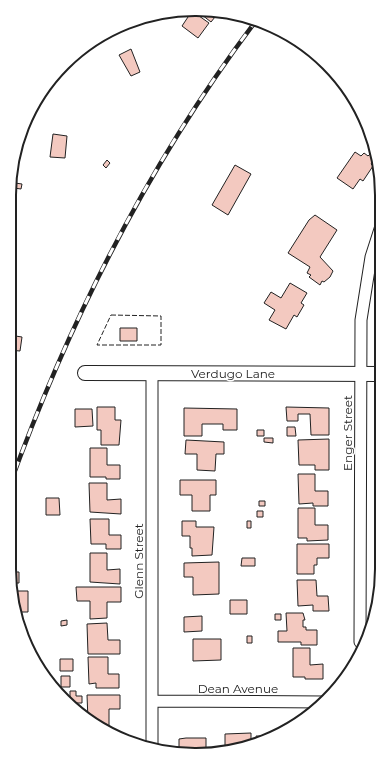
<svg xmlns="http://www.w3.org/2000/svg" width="391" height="764" font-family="Montserrat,sans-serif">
	<rect width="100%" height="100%" fill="#fff"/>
	<path fill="#f3c9c0" stroke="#222" d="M208,9L219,12L211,22L197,11Z
		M192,11L209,23L198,38L182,26Z
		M131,49L140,72L131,76L119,55Z
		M53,134L67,136L65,158L50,157Z
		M355,152L361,156L364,153L368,156L372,152L375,158L371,164L373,166L363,181L360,179L353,189L337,178Z
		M107,160L110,163L106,168L103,165Z
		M235,165L251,174L228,215L212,205Z
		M11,179H14L13,189H9Z
		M15,183L22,184L21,189L14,188Z
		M315,215L337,230L320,257L333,271L330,277L324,282L322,281L320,285L309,277L311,275L307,273L310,267L288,253L309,220Z
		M290,283L307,293L301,303L304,305L297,317L294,315L286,329L269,320L275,310L264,303L271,292L281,298Z
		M120,328H137V341H120Z
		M9,335L22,337L20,351L9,350Z
		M97,407H115V420H121L119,445H101V430H97Z
		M286,407L329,408V435H311L310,414H298V421H287Z
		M184,408L237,409V430H223V424H202V436H184Z
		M75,409H92L93,426L75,427Z
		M287,427H295L296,436H287Z
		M257,430H264V436H257Z
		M264,438H273V443L264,442Z
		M329,439V470H315V465H299L298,440Z
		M186,440L224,442V454H216L215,471L197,470V454H185Z
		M90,448H107V465H120V479H106V477H90Z
		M298,474H315V491H328V506H313V503L299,504Z
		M180,480H216V495H210V511H192V495H180Z
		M89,483H107V500L121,499V514L90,512Z
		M46,498H59L60,515H46Z
		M259,501H265V506H259Z
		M298,508H315V525H328V540L307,541V538H298Z
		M257,511H263V517H257Z
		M90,519H109V535H121V549H106V544H91Z
		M182,521H196V527H214L212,555L192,556V548H190V536H182Z
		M247,521H251V528H247Z
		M297,544H329V558H317V565H314V574H297Z
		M90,553H107V570L120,569V584L90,582Z
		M242,558H255V566H241Z
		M219,562V594L193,595V577H184V563Z
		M13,572H19V583H13Z
		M297,580H316L317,596H328L329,611H313V605L298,606Z
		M76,587H121V602H107V618L90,619V601H77Z
		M13,591H28V612H16Z
		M230,600H247V614H230Z
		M286,613H303L305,620H303V627H306V630H317V645H301V642H278V631H287Z
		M275,614H281V620H275Z
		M202,616V631L184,632V617Z
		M67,620V625L61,626V621Z
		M107,623L108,640H120V654H88L87,624Z
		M247,636H252V643H247Z
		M193,639H221V660L193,661Z
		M293,648H310V665L323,664V679H305V677H293Z
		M88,657H108V674H119V688H96V683L89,684Z
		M60,659H73V671H60Z
		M61,676H70V687H61Z
		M70,691H76V696H82V703H70Z
		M87,695H120V709H109V727H100L88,720Z
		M251,733V744L225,751V734Z
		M256,736H274L267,741L257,743Z
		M186,738H206V754L179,752V739Z"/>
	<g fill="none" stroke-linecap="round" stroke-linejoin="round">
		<defs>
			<path id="minor" d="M360,642L361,320L371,257L381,226
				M152,701L324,702
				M152,749V373"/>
			<path id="tertiary" d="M85,373L381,374"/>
		</defs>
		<use href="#minor" stroke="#222" stroke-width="13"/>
		<use href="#tertiary" stroke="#222" stroke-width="16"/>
		<use href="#minor" stroke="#fff" stroke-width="11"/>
		<use href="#tertiary" stroke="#fff" stroke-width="14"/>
		<defs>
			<path id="rail" d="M9,487C69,321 148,164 255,22"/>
		</defs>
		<use href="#rail" stroke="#222" stroke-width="4.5"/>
		<use href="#rail" stroke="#fff" stroke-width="3" stroke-dasharray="9" stroke-linecap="butt"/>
		<path stroke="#222" stroke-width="1" stroke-dasharray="5 2" stroke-linecap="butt" d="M111,315L161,316V345H97Z"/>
	</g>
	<g text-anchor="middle" stroke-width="3" stroke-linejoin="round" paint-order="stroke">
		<g font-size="12" fill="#222" stroke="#fff">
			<text x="233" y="378">Verdugo Lane</text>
			<text transform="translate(348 433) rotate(-90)" y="4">Enger Street</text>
			<text transform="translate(139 561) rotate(-90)" y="4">Glenn Street</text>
			<text x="238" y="693">Dean Avenue</text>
		</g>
	</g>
	<path d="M0 0H391V764H0ZM195 16H196A179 179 0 0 1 375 195V569A179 179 0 0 1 196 748H195A179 179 0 0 1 16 569V195A179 179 0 0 1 195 16Z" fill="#fff" fill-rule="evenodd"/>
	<path fill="none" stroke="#222" stroke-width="2" d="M195 16H196A179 179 0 0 1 375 195V569A179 179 0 0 1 196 748H195A179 179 0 0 1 16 569V195A179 179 0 0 1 195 16Z"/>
</svg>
